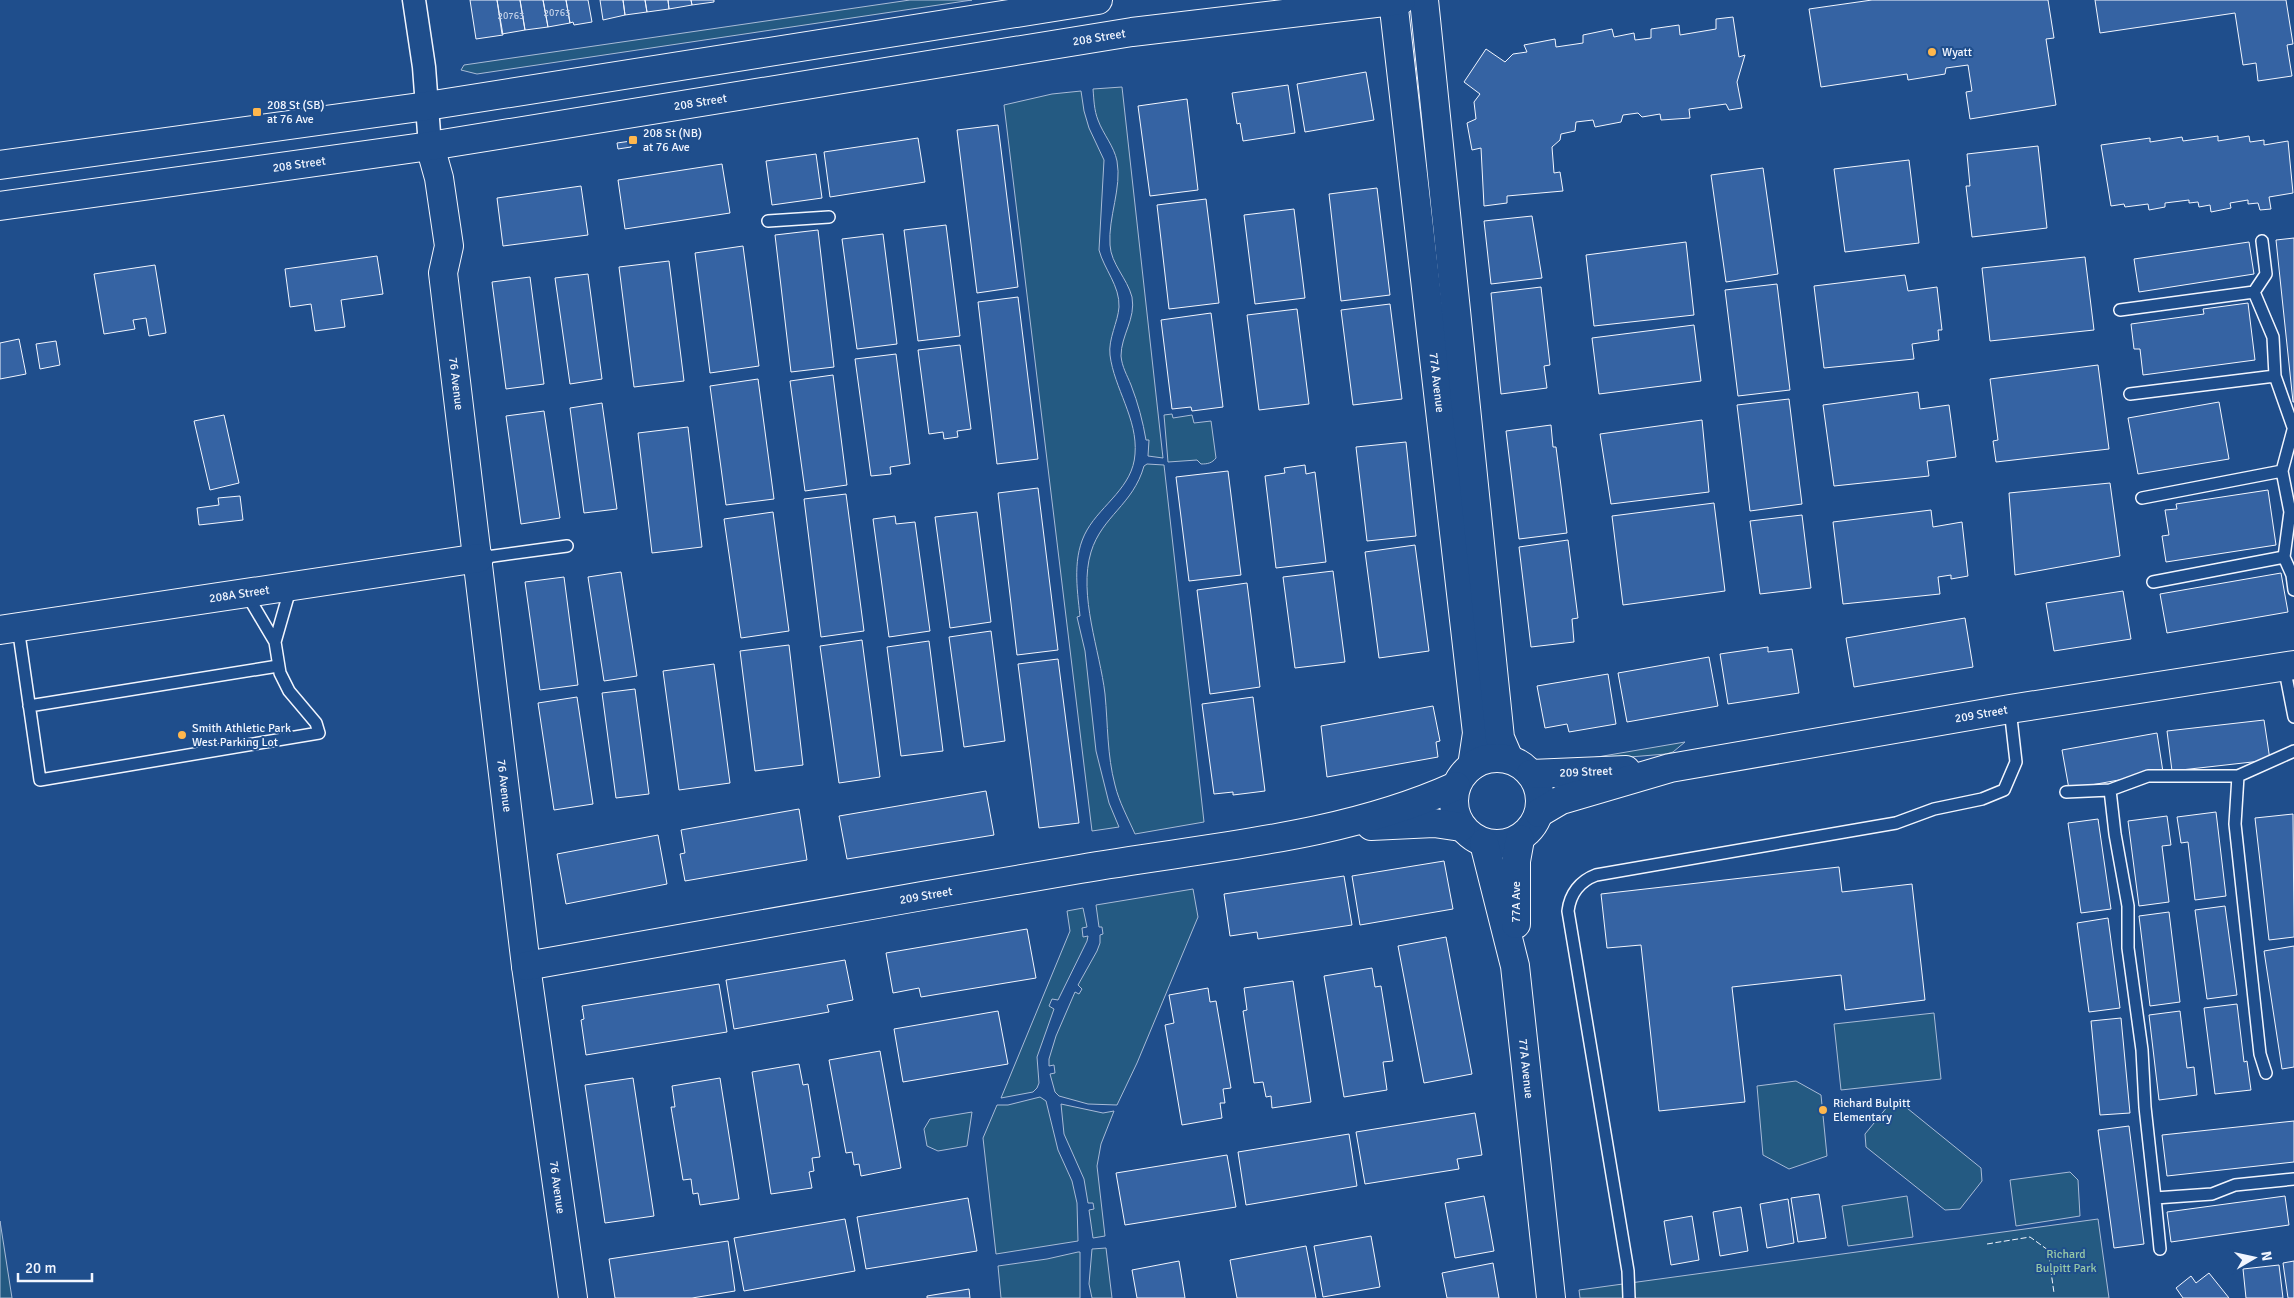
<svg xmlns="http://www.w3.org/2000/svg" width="2294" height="1298" font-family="Signika,sans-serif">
	<rect width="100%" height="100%" fill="#1f4e8c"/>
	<path fill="#245a82" stroke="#a8bbd7" d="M910,0H972L477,74L461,70L464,65Z
		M1122,87L1163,458L1148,456L1149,440H1146C1143,422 1138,403 1131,385C1127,375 1122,367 1121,356C1121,335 1136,319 1132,297C1127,278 1111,264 1110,245C1108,217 1122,188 1117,161C1114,146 1103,134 1098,120C1094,110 1094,100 1093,89Z
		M1081,91L1084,111L1089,128L1104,160L1099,250C1104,269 1120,286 1119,307C1118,322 1108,339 1110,355C1114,388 1138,419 1135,454C1133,487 1102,504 1087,530C1072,556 1077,588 1080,616L1077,617L1085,651L1096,751L1109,803L1119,827L1092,831L1004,105L1052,94Z
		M1172,414L1173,418L1192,415L1194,423L1211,421L1216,458C1212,463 1208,464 1201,464L1197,460L1168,462L1164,415Z
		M1147,464L1164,465L1204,822L1135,834C1128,818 1119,802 1115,785C1107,755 1108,725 1105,694C1100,651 1078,595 1091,552C1102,516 1133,505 1144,466Z
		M1685,742L1673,752L1666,754L1568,762Z
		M1193,889L1198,917L1137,1063L1117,1105L1088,1104L1059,1096L1055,1092L1050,1074L1055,1073L1054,1065L1049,1066V1059L1056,1036L1075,992L1079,994L1082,989L1078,985L1097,951L1100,943V935L1103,934L1102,927H1099L1096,905Z
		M1083,908L1087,927L1082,928L1083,937L1088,936L1087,941L1058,1000L1052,999L1049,1006L1054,1009L1037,1057L1039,1083L1037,1088L1033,1092L1001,1098L1070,931L1067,911Z
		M1934,1013L1941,1079L1841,1090L1834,1024Z
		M1796,1081L1821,1095L1827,1156L1789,1169L1763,1155L1757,1086Z
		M1040,1097L1046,1101L1058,1150L1072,1181L1077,1203L1078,1241L996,1254L983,1138L997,1105H1008Z
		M1061,1104L1103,1113L1114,1111L1101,1144L1097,1166L1105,1236L1093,1238L1089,1210L1094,1209L1093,1203H1088L1084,1179L1064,1134Z
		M1902,1104L1981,1168L1982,1181L1960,1209L1945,1210L1866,1147L1865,1134L1888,1106Z
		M972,1112L967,1146L938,1151L927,1146L924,1129L930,1119Z
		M2070,1172L2078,1180L2080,1216L2016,1226L2010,1180Z
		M1907,1196L1913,1237L1848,1246L1842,1206Z
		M2098,1219L2109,1298H1580L1579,1290Z
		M0,1221L12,1298H0Z
		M1106,1248L1112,1298H1092L1089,1284L1092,1249Z
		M1078,1252H1080V1298H1001L998,1266L1047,1259Z"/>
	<path fill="#3563a3" stroke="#f2f6ff" d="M470,0H497L503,35L476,39Z
		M497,0H520L525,30L502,34Z
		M520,0H543L548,27L525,30Z
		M543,0H566L570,23L548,27Z
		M566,0H588L592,22L574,25L573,22L570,23Z
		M600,0H623L625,15L603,20Z
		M623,0H645L647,12L625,15Z
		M645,0H668L669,9L647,12Z
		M668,0H691L692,5L669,9Z
		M691,0H714V2L692,5Z
		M1872,0H2048L2054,38L2046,39L2056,105L1970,119L1966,92L1972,91L1968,65L1946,68L1945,74L1908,80L1907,74L1821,87L1809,9Z
		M2095,0H2286L2293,44L2287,45L2292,76L2258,81L2256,63L2243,65L2235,13L2100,33Z
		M1733,17L1739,57L1745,55L1737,82L1742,108L1729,110L1726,104L1689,109L1690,118L1661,120L1660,114L1642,117L1638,113L1623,115L1621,122L1595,127L1593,120L1576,122L1575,131L1561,134L1560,140L1552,147L1554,173L1560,172L1563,191L1507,196V203L1484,206L1481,148L1472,150L1467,123L1476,119L1474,102L1480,94L1464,82L1486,49L1505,62L1513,54L1527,52L1524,45L1555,39L1556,47L1583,43V35L1612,29L1614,37L1634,33L1635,40L1651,38V29L1679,25L1680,35L1716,29V19Z
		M1366,72L1374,120L1305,132L1297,84Z
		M1288,85L1295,133L1243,141L1240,123L1237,124L1232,93Z
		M1187,99L1198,190L1150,196L1138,106Z
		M998,125L1018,287L977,293L957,130Z
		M2218,136V141L2249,136L2250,142L2264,140V145L2288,141L2293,193L2269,197L2271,209L2260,210L2258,203L2248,204V200L2230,203L2231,208L2211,212L2210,205L2199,207L2198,202L2189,203V200L2165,203V207L2149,210L2148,204L2125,207L2124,204L2111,206L2101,145L2150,138V142L2182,137L2183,141Z
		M918,138L925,182L830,197L824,152Z
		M631,141V147L618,149L617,143Z
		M2038,146L2047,228L1972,237L1966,186H1970L1967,154Z
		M816,154L822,198L772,205L766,161Z
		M1909,160L1919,243L1845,252L1834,169Z
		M722,164L730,213L625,229L618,180Z
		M1763,168L1778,274L1726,282L1711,175Z
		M581,186L588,235L503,246L497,198Z
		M1377,188L1390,295L1341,301L1329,194Z
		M1206,199L1219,303L1169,309L1157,205Z
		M1294,209L1305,298L1255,304L1244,215Z
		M1532,216L1542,278L1491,284L1484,221Z
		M946,225L960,336L918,341L904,230Z
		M818,230L834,367L791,372L775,235Z
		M883,234L897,344L857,349L842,239Z
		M2294,238V402H2293L2276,240Z
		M1686,242L1694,315L1594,326L1586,255Z
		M2249,242L2254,274L2139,292L2134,259Z
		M743,246L759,366L710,373L695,253Z
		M377,256L383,294L341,300L345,327L315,331L311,304L290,307L285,269Z
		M2085,257L2094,330L1990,341L1982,268Z
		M669,261L684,381L634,387L619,267Z
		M155,265L166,333L149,336L146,318L133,320L135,329L104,334L94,274Z
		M588,274L602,379L570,384L555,278Z
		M1905,275L1908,291L1937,287L1942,330H1938L1939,340L1912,344L1914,359L1824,368L1814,286Z
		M530,277L544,384L506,389L492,282Z
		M1777,284L1790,390L1738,396L1725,290Z
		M1541,287L1550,365L1544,366L1547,388L1501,394L1491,293Z
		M1018,297L1038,459L997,464L978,302Z
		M2248,303L2255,360L2143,375L2140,349H2134L2131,324L2204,314L2203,309Z
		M1390,304L1402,399L1353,405L1341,310Z
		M1297,309L1309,404L1259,410L1247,315Z
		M1211,313L1223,407L1192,411L1191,407L1172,409L1161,320Z
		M1694,325L1701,381L1599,394L1592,338Z
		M19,339L26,374L0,379V343Z
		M56,341L60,365L40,369L36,344Z
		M960,345L971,429L957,431L958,437L944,439L943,432L929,434L918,350Z
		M896,354L910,464L890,467L891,474L871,476L855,359Z
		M2098,365L2109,449L1996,462L1993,441L1998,440L1990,379Z
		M833,375L847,485L805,491L790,381Z
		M758,379L774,499L726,505L710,386Z
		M1918,392L1920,409L1949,405L1956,457L1927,461L1929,476L1834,486L1823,405Z
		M1789,399L1802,504L1750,511L1737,405Z
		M2219,402L2229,459L2138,474L2128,418Z
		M602,403L617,509L584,513L570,408Z
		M544,411L560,518L521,524L506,416Z
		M224,415L239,483L210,490L194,421Z
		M1702,420L1709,492L1611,504L1600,434Z
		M1551,425L1553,447H1556L1567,533L1519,539L1506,431Z
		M688,427L702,547L652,553L638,433Z
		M1406,442L1416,536L1367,541L1356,447Z
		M1305,465L1306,474L1315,472L1326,562L1276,568L1265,476L1285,473L1284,468Z
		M1228,471L1241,575L1189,581L1176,477Z
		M2110,483L2120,556L2015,575L2009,493Z
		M1038,488L1058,650L1017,655L998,493Z
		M2268,490L2276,545L2166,562L2162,536L2169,535L2165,510L2177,509L2176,504Z
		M846,494L864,631L821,637L804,499Z
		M240,496L243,520L199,525L197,508L219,505L218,498Z
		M1714,503L1725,591L1623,605L1612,516Z
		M1931,510L1933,527L1962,522L1968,576L1951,579V575L1938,577L1940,594L1843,604L1833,522Z
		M773,512L789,631L741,638L724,519Z
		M977,512L991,622L950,628L935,517Z
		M1802,515L1811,588L1760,594L1750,521Z
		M895,516L896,524L915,522L930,631L889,637L873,519Z
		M1568,540L1578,618L1572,619L1574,642L1531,647L1519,547Z
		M1415,545L1429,651L1379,658L1365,552Z
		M1333,571L1345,662L1295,668L1283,577Z
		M621,572L637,676L604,681L588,577Z
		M2281,573L2288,612L2167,633L2160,594Z
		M564,577L578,685L540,690L525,582Z
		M1247,583L1260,687L1210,694L1197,590Z
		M2123,591L2131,639L2054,651L2046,603Z
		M1965,618L1973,667L1854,687L1846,638Z
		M991,631L1005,741L964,747L949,637Z
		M862,640L880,777L839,783L820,646Z
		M929,641L943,751L901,756L887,647Z
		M789,645L803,765L755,771L740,651Z
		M1768,647V652L1792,649L1799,693L1728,704L1720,654Z
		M1709,657L1718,706L1627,722L1618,673Z
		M1058,659L1079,823L1039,828L1018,664Z
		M714,664L730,783L679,790L663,671Z
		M1608,674L1616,724L1569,732L1567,724L1545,728L1537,686Z
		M635,689L649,794L616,798L602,693Z
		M577,697L593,804L554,810L538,703Z
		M1253,697L1265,791L1233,795V792L1214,794L1202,704Z
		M1433,706L1440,741L1436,742L1438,757L1327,777L1321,726Z
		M2264,720L2270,760L2172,771L2167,731Z
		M2157,733L2163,772L2069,789L2062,750Z
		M986,791L994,835L847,859L839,816Z
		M799,809L807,860L685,881L680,854L685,853L681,830Z
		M2216,812L2226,896L2195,900L2188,842L2181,843L2177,817Z
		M2293,814L2294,937L2269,940L2255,818Z
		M2167,816L2171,845L2162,846L2169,902L2139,906L2128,821Z
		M2098,819L2111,909L2081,913L2068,823Z
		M658,835L667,884L566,904L557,854Z
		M1444,861L1453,909L1360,925L1352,876Z
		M1839,867L1842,892L1912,884L1925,1000L1845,1010L1841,975L1732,987L1745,1102L1659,1111L1641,945L1607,948L1601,894Z
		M1344,876L1352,925L1258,939L1257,932L1230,936L1224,894Z
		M2225,906L2237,995L2207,999L2195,910Z
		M2169,912L2180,1002L2150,1006L2139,916Z
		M2108,918L2120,1008L2089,1012L2077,923Z
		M1027,929L1036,978L921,997L919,988L893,993L886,953Z
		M1446,937L1472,1074L1424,1083L1398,946Z
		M2294,946V1067L2282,1069L2264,951Z
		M845,960L853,1000L827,1005L829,1012L734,1029L726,980Z
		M1372,968L1375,987L1381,986L1393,1061L1383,1062L1387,1090L1344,1097L1324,976Z
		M1293,981L1311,1102L1272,1108L1271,1096L1266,1097L1263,1082L1254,1083L1243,1011L1247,1010L1244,988Z
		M719,984L727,1032L586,1055L581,1020L584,1019L582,1006Z
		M1208,988L1210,1002L1216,1001L1231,1088L1223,1089L1225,1103H1220L1222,1118L1182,1125L1165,1025L1174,1023L1169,995Z
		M2237,1004L2244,1062L2247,1061L2251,1090L2215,1094L2204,1008Z
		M998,1011L1008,1064L903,1082L894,1029Z
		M2180,1011L2187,1068L2194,1067L2197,1095L2159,1100L2149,1015Z
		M2121,1018L2130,1113L2100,1115L2091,1021Z
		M880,1051L901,1168L861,1176L859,1164L854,1165L852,1152L846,1153L829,1060Z
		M799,1064L803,1085L808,1084L820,1157L812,1158L814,1171L809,1172L812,1188L771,1194L752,1072Z
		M633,1078L654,1216L605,1223L585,1085Z
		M720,1078L739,1199L700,1205L698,1193L693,1194L691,1179L683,1180L671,1107H675L672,1086Z
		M1475,1113L1482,1155L1457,1159L1459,1169L1365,1184L1356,1132Z
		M2294,1121V1162L2167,1176L2162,1135Z
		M2129,1126L2144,1244L2114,1248L2098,1130Z
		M1349,1134L1357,1186L1246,1205L1238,1152Z
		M1227,1155L1236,1207L1125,1225L1116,1173Z
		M1819,1194L1826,1238L1798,1242L1791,1198Z
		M1484,1196L1494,1251L1455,1258L1445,1203Z
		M2285,1196L2289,1225L2171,1242L2167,1212Z
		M968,1198L977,1251L866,1269L857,1217Z
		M1788,1199L1794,1243L1767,1248L1760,1204Z
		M1741,1207L1748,1251L1720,1256L1713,1212Z
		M1692,1216L1699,1260L1671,1265L1664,1221Z
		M845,1219L855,1271L744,1291L734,1238Z
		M1371,1236L1380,1287L1323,1297L1314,1246Z
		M728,1241L735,1291L692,1298H615L609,1259Z
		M1306,1246L1316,1298H1237L1230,1260Z
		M1179,1261L1185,1298H1137L1132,1270Z
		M2294,1261V1298H2288L2283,1263Z
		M1493,1263L1499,1298H1447L1442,1273Z
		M2279,1265L2283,1298H2246L2243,1269Z
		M2209,1273L2229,1298H2183L2176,1288L2191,1276L2196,1283Z
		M969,1289L970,1298H927V1296Z"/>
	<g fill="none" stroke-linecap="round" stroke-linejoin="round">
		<defs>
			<path id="lane" d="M768,221L829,217
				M2254,292L2266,274L2262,241
				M2120,310L2254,292L2273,337L2275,376
				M2130,394L2275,376L2294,430
				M2142,498L2282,471L2293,430
				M2284,557L2292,575L2294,590
				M479,558L567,546
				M2153,582L2284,557L2290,512L2282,471
				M18,627L40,780L319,733L316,723L289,691L280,673L275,642L246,593
				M275,642L291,586
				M2284,666L2294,717
				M29,706L278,666
				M2238,776L2294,751
				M2110,790L2148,776H2238L2235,824L2260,1054L2266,1073
				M2066,792L2110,790L2115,834L2128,906V948L2142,1050L2145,1107L2155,1198L2212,1194L2235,1185L2294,1179
				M2155,1198L2160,1249
				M1629,1298L1628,1271L1568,911C1570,894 1580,881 1596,875L1896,823L1934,809L1982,799L2004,790L2016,762L2010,709"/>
			<path id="street" d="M414,0L424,67L430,146"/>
			<g id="secondary">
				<path id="s1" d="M1393,0L1477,733L1472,766"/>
				<path d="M1424,0L1500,738L1509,759"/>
				<path id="s2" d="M430,146L439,178L449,246L443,273L526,966L573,1298"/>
				<path d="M0,165L427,106L1098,0"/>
				<path id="s3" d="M0,206L430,146L1132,32L1401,0"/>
				<path id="s4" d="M0,630L479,558"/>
				<circle cx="1497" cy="801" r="43"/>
				<path id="s5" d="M1531,774L1626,770"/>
				<path id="s6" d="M1539,813L1561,800L1670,768L2010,709L2294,665"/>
				<path d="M1371,826L1434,823L1461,827"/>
				<path id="s7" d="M1484,843L1515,966L1551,1298"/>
				<path d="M1516,924V861L1520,839"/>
				<path id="s8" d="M526,966C710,934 895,900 1080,869C1205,847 1339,839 1456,786"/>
			</g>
		</defs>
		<use href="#lane" stroke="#f2f6ff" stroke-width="14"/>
		<use href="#street" stroke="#f2f6ff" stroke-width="25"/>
		<use href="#secondary" stroke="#f2f6ff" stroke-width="30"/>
		<use href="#lane" stroke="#1f4e8c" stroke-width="11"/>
		<use href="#street" stroke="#1f4e8c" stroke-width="22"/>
		<use href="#secondary" stroke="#1f4e8c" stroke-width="28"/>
		<path stroke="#f2f6ff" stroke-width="1" stroke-dasharray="6 2.5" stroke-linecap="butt" d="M1987,1244L2030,1237L2048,1250L2054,1293"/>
	</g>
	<g fill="#ffb74d" stroke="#1f4e8c" stroke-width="2">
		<circle cx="1932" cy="52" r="5"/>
		<rect x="252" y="107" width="10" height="10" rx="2.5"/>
		<rect x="628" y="135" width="10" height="10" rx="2.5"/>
		<circle cx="182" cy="735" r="5"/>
		<circle cx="1823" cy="1110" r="5"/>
	</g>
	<g text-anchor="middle" stroke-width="4" stroke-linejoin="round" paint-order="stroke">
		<g font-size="10" fill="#c3d1e8">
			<text x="557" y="16">20763</text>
			<text x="511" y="19">20763</text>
		</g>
		<g font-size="12" fill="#f2f6ff" stroke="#1f4e8c">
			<text dy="4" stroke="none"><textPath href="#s3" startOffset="1112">208 Street</textPath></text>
			<text dy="4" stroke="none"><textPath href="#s3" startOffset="708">208 Street</textPath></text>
			<text dy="4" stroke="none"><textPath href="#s3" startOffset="302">208 Street</textPath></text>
			<text dy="4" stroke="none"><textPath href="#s1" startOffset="385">77A Avenue</textPath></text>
			<text dy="4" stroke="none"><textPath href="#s2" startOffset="241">76 Avenue</textPath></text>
			<text dy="4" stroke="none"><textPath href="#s4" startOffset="242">208A Street</textPath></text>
			<text dy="4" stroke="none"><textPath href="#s6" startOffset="455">209 Street</textPath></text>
			<text dy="4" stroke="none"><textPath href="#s5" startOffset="55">209 Street</textPath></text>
			<text dy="4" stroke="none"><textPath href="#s2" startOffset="646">76 Avenue</textPath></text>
			<text dy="4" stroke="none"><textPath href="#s8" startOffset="406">209 Street</textPath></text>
			<text transform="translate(1516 902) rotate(-90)" y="4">77A Ave</text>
			<text dy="4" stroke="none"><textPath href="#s7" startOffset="230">77A Avenue</textPath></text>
			<text dy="4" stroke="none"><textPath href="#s2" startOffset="1051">76 Avenue</textPath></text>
		</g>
		<g font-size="12" fill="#f2f6ff" stroke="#1f4e8c" text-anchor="start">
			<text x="1942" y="56">Wyatt</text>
			<text x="267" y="109">208 St (SB)<tspan x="267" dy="14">at 76 Ave</tspan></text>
			<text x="643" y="137">208 St (NB)<tspan x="643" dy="14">at 76 Ave</tspan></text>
			<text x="192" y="732">Smith Athletic Park<tspan x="192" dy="14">West Parking Lot</tspan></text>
			<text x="1833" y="1107">Richard Bulpitt<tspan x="1833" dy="14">Elementary</tspan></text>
		</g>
		<g font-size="12" fill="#97c8a6" stroke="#1f4e8c">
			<text x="2066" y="1258">Richard<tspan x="2066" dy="14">Bulpitt Park</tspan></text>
		</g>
	</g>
	<g transform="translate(2254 1258) rotate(81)" stroke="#1f4e8c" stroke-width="4" paint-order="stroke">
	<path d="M0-4L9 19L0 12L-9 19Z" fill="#f2f6ff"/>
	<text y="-8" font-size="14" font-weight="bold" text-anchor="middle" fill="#f2f6ff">N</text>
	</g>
	<path d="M18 1273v8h74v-8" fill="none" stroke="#f2f6ff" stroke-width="2.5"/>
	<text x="25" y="1273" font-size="15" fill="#f2f6ff" stroke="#1f4e8c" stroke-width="4" paint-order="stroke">20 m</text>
</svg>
